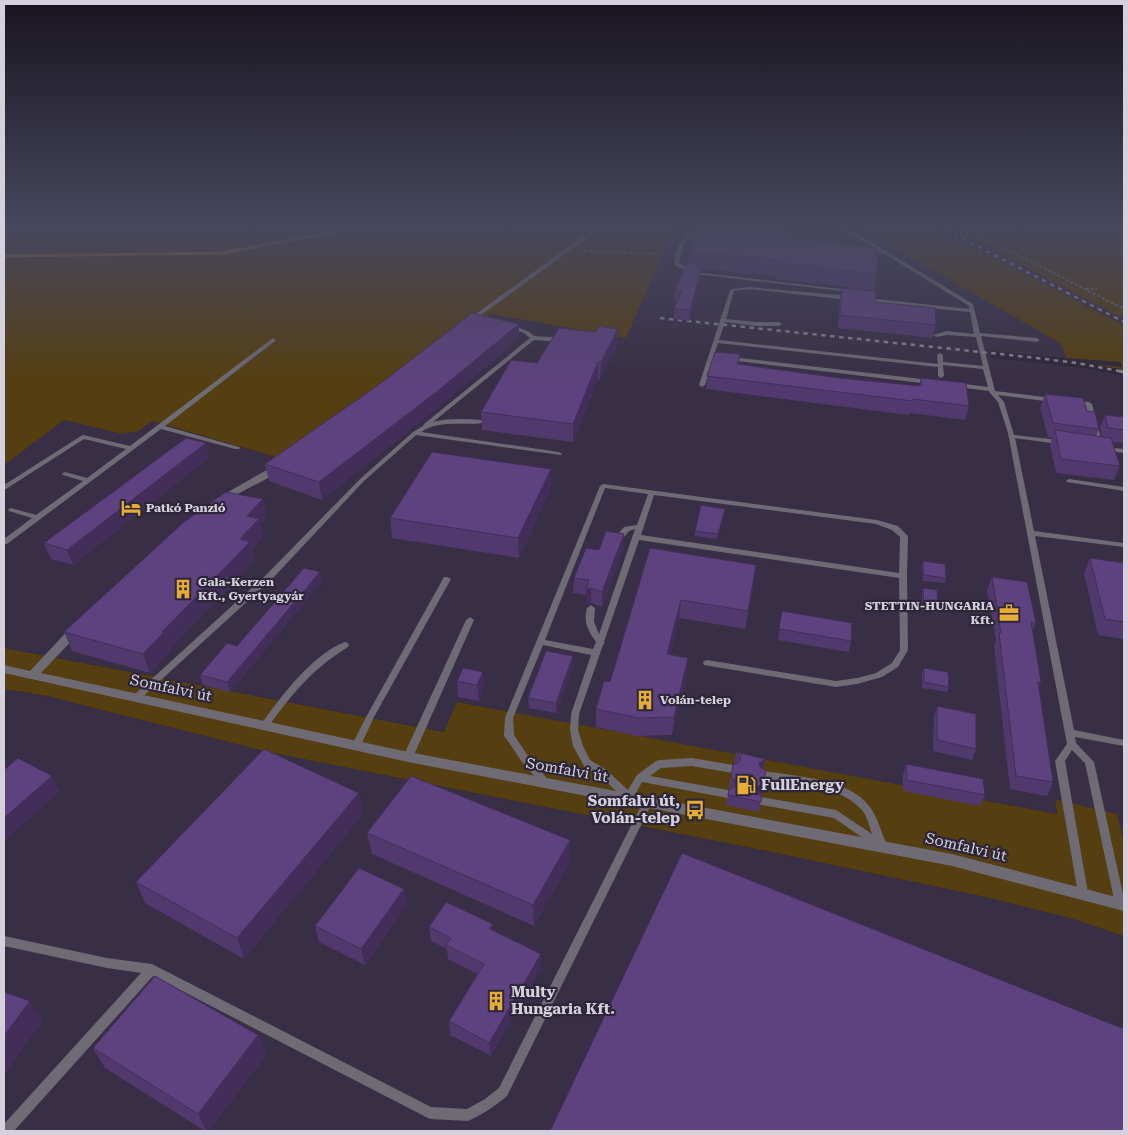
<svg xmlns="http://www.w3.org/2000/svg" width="1128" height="1135" font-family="'Roboto Serif',serif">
	<rect width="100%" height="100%" fill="#2d2638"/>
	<path fill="#382e45" d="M692,226H855L1060,343L1066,358L990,351L991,358L1090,369L1124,376V842L1117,814L1055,799L1057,814L652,739H642L600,729L457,702L445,732L4,648V439L38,414L139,431L151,421L290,461L347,417L491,314L626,337L675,227Z
		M932,226H945L1124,319V325Z
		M4,689L47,696L268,752L752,848L990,898L1070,918L1124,936V1131H4Z"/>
	<path fill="#553e10" d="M4,226H692L675,227L626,338L491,314L347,417L290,461L152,421L139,431L123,434L64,420L4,465Z
		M855,226H932L1124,325V370L1095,364L1122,367L1120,362L1066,358L1060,343Z
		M945,226H1124V319Z
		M4,648L444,732L457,702L1057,814L1055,799L1117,814L1124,842V936L1070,918L990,898L752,848L268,752L47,696L4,689Z"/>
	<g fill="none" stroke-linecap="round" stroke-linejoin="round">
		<path stroke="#997428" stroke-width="3" d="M4,256L222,253L366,226"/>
		<path stroke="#6c6776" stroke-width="2" stroke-dasharray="3 2" stroke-linecap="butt" d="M953,226L1032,262L1124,309
			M1121,250L1124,249
			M584,251L660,254
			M1086,289L1097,288"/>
		<path fill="#6f6b75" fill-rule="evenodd" d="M715,226H733L731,227C717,228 695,227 686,241C682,247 681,256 679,263L696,272L850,290L852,291L850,292L695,274L674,265C676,238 690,229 715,226Z
			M833,226H839L855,232L973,304L980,333L1037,338L1040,340L1037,342L981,336L995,391L1052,398L1055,400L1052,402L998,395L1004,402L1014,435L1059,440L1062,442L1059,444L1015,438L1034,531L1124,543V547L1035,536L1074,730L1124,740V746L1075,737L1076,743L1094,762L1124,899V907L1120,909L1116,907L1115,904L1085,763L1072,750L1065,761L1088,893L1087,896L1083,898L1079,896L1078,893L1055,761L1067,744L1008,433L998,402L990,393L989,391L957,387L954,385L957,383L988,387L983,369L943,365L944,376L941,378L938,376V367L718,343L705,385L702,387L699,385L730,290L732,289L749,287L850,296L853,298L850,300L749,289L734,291L726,319L756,322H779L782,324L779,326H756L725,322L719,340L938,364L937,355L940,353L943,355V362L983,366L976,337L947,335L936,337L933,335L947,331L974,334L970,312L867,302L864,300L867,298L969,309V306L885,254L866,252V251L868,250L879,251L851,234Z
			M509,326H513L528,331L534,336L561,338L564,340L561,342L534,340L433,422C449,418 465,419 481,420L483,421V423C461,426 441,419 421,432L559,452L562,454L561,455L416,435L364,481L272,579L139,700H133L132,698L133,696L266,575L360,479L413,432L423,426L424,424L530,338L524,333L509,328Z
			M273,338L276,340L275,341L165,426L239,447L240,448L239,449H235L161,429L7,544H4V539L32,518L9,511L8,510L9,509L11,508L36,515L83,481L63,475L62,474L63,473L65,472L87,478L126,449L84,439L6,489L4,490V485L81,436L83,435L130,446Z
			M731,357L930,380L933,382L930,384L729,360V358Z
			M1076,401L1089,402L1092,404L1103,446L1102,447H1098L1097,446L1086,406L1074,404L1073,403Z
			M1105,447L1124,449V453L1103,450L1102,449L1103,448Z
			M1069,479L1124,487V491L1067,482L1066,481L1067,480Z
			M603,484L877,520L898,526L908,536L907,576L908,650L898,667L882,677L857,684L836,687L704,665L703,663L704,661L707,660L836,681L857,678L876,673L892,663L900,650L899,578L639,540L604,642L605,643L603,645L579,714L578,730L583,746L590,760L605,769L628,790L637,775L656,761L659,760L692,758L733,765L736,766L738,769L736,772L733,773L692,766L661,768L650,776L728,790L731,791L733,794L731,797L728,798L642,782L632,800L629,801L626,800L599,775L584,766L573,746L570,730L571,714L591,655L543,645L513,718L514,735L528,756L550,782L548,785L545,786L542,785L522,762L506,738L504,736L505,718L600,486ZM605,488L648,494L637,525L624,527L613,540L614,542H620L629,531L635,529L599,634L594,622L595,608L591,605L587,608C583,622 588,631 596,642L593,649L545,640ZM654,495L876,524L892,530L900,537L899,573L641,535Z
			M444,577H447L451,579L374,717L360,747L357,748L354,747L352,745L366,717Z
			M470,617L474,620L413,757L411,760L408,761L405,760L403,757L466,620Z
			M345,642L348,643L349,645L348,647C312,669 292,694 268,727L265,728L262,727L261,725L262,723C281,696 313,654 345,642Z
			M764,771C794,776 850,779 869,806C878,817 881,832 887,845L886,848L882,849L876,847L834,818L757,804L755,801L757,798L760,797L836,810L872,834C869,825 867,815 861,809C834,781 794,788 761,778L759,775L761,772Z
			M648,797L651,798L653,801L507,1096C495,1106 482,1115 468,1121L430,1119L426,1117L153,976L14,1131H4V1124L141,973L107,968L4,946V936L107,958L152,964L431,1107L467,1109L485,1099L499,1088L645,798Z"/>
		<path fill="#6f6b75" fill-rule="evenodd" d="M597,226H604L470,323H466V321Z
			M277,464L281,467L272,476L224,501H218L216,499Z
			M76,625L80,626L81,629L80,632L41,673L408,752L952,854L1124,899V911L952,866L408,762L4,673V665L30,671L72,626Z"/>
		<path stroke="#878190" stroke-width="2.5" stroke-dasharray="4.5 4.5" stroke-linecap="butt" d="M938,226L1124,322
			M660,318L1028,357L1077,363L1124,372"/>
		<path stroke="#878190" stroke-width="3" stroke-dasharray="5.5 5.5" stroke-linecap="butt" d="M1119,371L1124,372"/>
	</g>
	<path fill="#51396d" d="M790,238L877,274L874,290L776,279L777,276L703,269L702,271H701V277L689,321L674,319V309L677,301H674L675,291L688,263L689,250Z
		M842,288L875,302L936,325L932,338L838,328L840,300Z
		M519,324V339L440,406L322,500L269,481L265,464Z
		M618,329L617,345L600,379H598L573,442L482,430L481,412L537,363L596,332Z
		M740,354L739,364L839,378L919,386L921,378L969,406L965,420L910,413L909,415L706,389L707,376Z
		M1045,394L1087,411L1099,429L1096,436L1102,437L1100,427L1105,415L1124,417V443L1112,442L1120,466L1114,480L1056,473L1050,445L1052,438L1048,437L1040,408Z
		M210,457L73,565L51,559L44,543Z
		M551,488L519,558L392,538L390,518Z
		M724,514L717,539L695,536V531Z
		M267,517L260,524L263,537L252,549L255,560L170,649V651L150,673L72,651L64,632Z
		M650,548L754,582L745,629L679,618L670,654L687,676L672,735L637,736L596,727V709L610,682Z
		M623,549L602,607L591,603L586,604V595L573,593L574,578L599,550Z
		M1090,558L1124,563V639L1098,635L1084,573Z
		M923,561L946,578L945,583L923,581L922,566Z
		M320,572L322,582L230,692L203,685L200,675L237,646Z
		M992,577L1036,623L1032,632L1041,682L1039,687L1053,782L1047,796L1010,789L994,646L996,641L987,590Z
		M923,588L938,608L936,613L922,611V593Z
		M782,611L851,641L849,652L778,640Z
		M573,656V666L556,713L529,708L528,698Z
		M924,668L949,687L947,692L922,688V673Z
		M483,672L484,687L479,701L458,697L457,681Z
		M937,706L976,749L972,760L933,751L934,717Z
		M736,752L765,759L763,769V785L759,812L726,805L729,789H730L729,788L733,764H735L734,763Z
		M906,764L985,795L980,806L903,791V775Z
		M363,814L244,959L145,903L136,882Z
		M367,833L570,862L534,926L372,854Z
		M407,905L365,965L319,942L315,926Z
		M429,927L494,931L541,968L491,1056L450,1035L449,1021L478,974L448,959L447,949L431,941Z
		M258,1035L266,1055L209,1131H205L105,1068L93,1048Z"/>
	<path fill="#422e59" d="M702,267L701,277L689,321L690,310Z
		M519,324V339L440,406L322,500L319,482Z
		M618,329L617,345L600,379L601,362Z
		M598,362V379L573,442V424Z
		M206,443L210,457L73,565L67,550Z
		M551,469V488L519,558L518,538Z
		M263,499L267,517L260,524L263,537L252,549L255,560L170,649V651L150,673L143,654L240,539L247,516Z
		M624,534L623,549L602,607V592Z
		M320,572L322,582L230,692L227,682Z
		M591,588V603L586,604V589Z
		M681,600L679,618L666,671L667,654Z
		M573,656V666L556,713V703Z
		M688,658L687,676L672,735L674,717Z
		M483,672L484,687L479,701L477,685Z
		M765,759L763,769L757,774L759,763Z
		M52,776L60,792L4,841V818Z
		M763,785L761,795L756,796L755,789L758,786Z
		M359,793L363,814L244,959L237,938Z
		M570,840V862L534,926L533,905Z
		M404,889L407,905L365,965L361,949Z
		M493,924L494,939L490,929Z
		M541,954V968L491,1056L489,1043Z
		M30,1001L43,1021L4,1075V1036Z
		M258,1035L266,1055L209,1131H207L198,1114Z"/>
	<path fill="#5e427f" stroke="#422e59" d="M699,226L725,228V226H732L791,231L789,238L877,248V274L779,263V260L704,253V255L698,254L689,250Z
		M687,262L702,267L690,310L674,309L681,291H675Z
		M842,288L876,291L875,302L935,308L936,325L840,315Z
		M472,313L519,324L439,390L319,482L265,464L381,383Z
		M599,326L618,329L601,362H598L573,424L481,412L511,360L537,363L559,328L596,332Z
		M715,352L740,354L737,364L839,378L921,386V378L966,383L969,406L913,399V401L707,376Z
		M1045,394L1083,398L1087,411L1095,412L1099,429L1053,423Z
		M1105,415L1124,417V430L1108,428Z
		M1055,430L1111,438L1120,466L1061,459Z
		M186,438L206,443L67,550L44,543Z
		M432,452L551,469L518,538L390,518Z
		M226,492L263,499L247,516L259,519L240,539L250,542L162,632H164L143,654L64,632L184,522Z
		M701,505L725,509L718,534L695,531Z
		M606,531L624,534L602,592L591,588L586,589L589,580L574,578L586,548L599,550Z
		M650,548L756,565L748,611L681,600L667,654L688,658L674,717L638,718L596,709L604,681L610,682Z
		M1090,558L1124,563V622L1105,619Z
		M923,561L945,564L946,578L924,575Z
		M304,568L320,572L227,682L200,675L227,643L237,646Z
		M992,577L1027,582L1036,623L1031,622L1041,682H1038L1053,782L1016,776L999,633H1001Z
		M923,588L937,590L938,608L924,606Z
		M782,611L852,623L851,641L779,629Z
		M546,651L573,656L556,703L528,698Z
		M463,668L483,672L477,685L457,681Z
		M924,668L948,672L949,687L924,682Z
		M937,706L976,714V749L937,740Z
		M264,749L359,793L237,938L136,882Z
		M736,752L765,759L759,763L761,768L766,770L763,785L758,786L755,789L757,794L762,796L761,802L728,795L729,789L733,788L736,784L734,779L731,778L733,764L738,763L741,759L739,754Z
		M18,758L52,776L4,818V770Z
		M906,764L983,779L985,795L907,780Z
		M411,776L570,840L533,905L367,833Z
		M682,853L1124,1029V1131H550Z
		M359,868L404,889L361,949L315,926Z
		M446,902L493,924L490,929L541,954L489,1043L449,1021L484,964L446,945L451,938L429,927Z
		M155,976L258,1035L198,1114L93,1048Z
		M4,992L30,1001L4,1036Z"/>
	<linearGradient id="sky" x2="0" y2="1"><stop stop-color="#19151f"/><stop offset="0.59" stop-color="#46475e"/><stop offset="1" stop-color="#46475e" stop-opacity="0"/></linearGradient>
	<rect width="1128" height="385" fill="url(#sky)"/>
	<defs>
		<symbol id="hotel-bare" viewBox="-9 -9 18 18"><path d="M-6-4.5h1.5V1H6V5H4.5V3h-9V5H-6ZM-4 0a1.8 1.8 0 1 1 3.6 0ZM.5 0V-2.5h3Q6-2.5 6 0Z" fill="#e5ad36" stroke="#2d2638" stroke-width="2.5" paint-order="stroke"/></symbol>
		<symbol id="building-bare" viewBox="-9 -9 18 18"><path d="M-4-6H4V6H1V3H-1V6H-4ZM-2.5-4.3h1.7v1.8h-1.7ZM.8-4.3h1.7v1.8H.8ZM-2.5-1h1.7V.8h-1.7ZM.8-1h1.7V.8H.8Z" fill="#e5ad36" stroke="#2d2638" stroke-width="2.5" paint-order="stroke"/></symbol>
		<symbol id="office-bare" viewBox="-9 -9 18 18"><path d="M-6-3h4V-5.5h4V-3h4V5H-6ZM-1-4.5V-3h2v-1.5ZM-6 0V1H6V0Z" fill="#e5ad36" stroke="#2d2638" stroke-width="2.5" paint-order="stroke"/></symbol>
		<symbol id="fuel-bare" viewBox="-9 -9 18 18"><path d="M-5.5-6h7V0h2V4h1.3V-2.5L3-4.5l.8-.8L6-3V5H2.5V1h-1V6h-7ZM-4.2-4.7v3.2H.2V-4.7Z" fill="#e5ad36" stroke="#2d2638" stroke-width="2.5" paint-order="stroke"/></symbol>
		<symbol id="bus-bare" viewBox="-9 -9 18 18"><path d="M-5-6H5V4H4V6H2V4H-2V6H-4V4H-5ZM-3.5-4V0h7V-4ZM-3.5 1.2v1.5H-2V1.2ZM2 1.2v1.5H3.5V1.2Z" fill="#e5ad36" stroke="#2d2638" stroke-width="2.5" paint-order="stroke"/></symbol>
	</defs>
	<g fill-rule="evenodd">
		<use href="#hotel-bare" x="117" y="494" width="28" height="28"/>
		<use href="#building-bare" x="169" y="575" width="28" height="28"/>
		<use href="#office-bare" x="995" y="599" width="28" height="28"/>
		<use href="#building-bare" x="631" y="686" width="28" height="28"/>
		<use href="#fuel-bare" x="732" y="771" width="28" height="28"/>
		<use href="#bus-bare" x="681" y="796" width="28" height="28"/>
		<use href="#building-bare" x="482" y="987" width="28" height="28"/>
	</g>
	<g text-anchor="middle" stroke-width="4.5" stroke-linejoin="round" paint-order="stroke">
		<g font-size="12" font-weight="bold" fill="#d5d1dc" stroke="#2d2638" text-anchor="start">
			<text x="146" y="512">Patkó Panzió</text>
			<text x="198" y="586">Gala-Kerzen<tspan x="198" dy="14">Kft., Gyertyagyár</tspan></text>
			<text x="994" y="610" text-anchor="end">STETTIN-HUNGARIA<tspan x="994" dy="14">Kft.</tspan></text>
			<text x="660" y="704">Volán-telep</text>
		</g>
		<g font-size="15" fill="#d5d1dc" stroke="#2d2638">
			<text transform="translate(171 688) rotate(12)" y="5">Somfalvi út</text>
			<text transform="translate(567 770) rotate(10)" y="5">Somfalvi út</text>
			<text transform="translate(966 847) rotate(13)" y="5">Somfalvi út</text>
		</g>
		<g font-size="15" font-weight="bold" fill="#d5d1dc" stroke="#2d2638" text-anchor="start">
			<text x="761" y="790">FullEnergy</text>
			<text x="680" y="806" text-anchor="end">Somfalvi út,<tspan x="680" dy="17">Volán-telep</tspan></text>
			<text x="511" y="997">Multy<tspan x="511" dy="17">Hungaria Kft.</tspan></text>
		</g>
	</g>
	<rect width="1128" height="1135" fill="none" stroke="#d5d1dc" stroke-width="10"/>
</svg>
